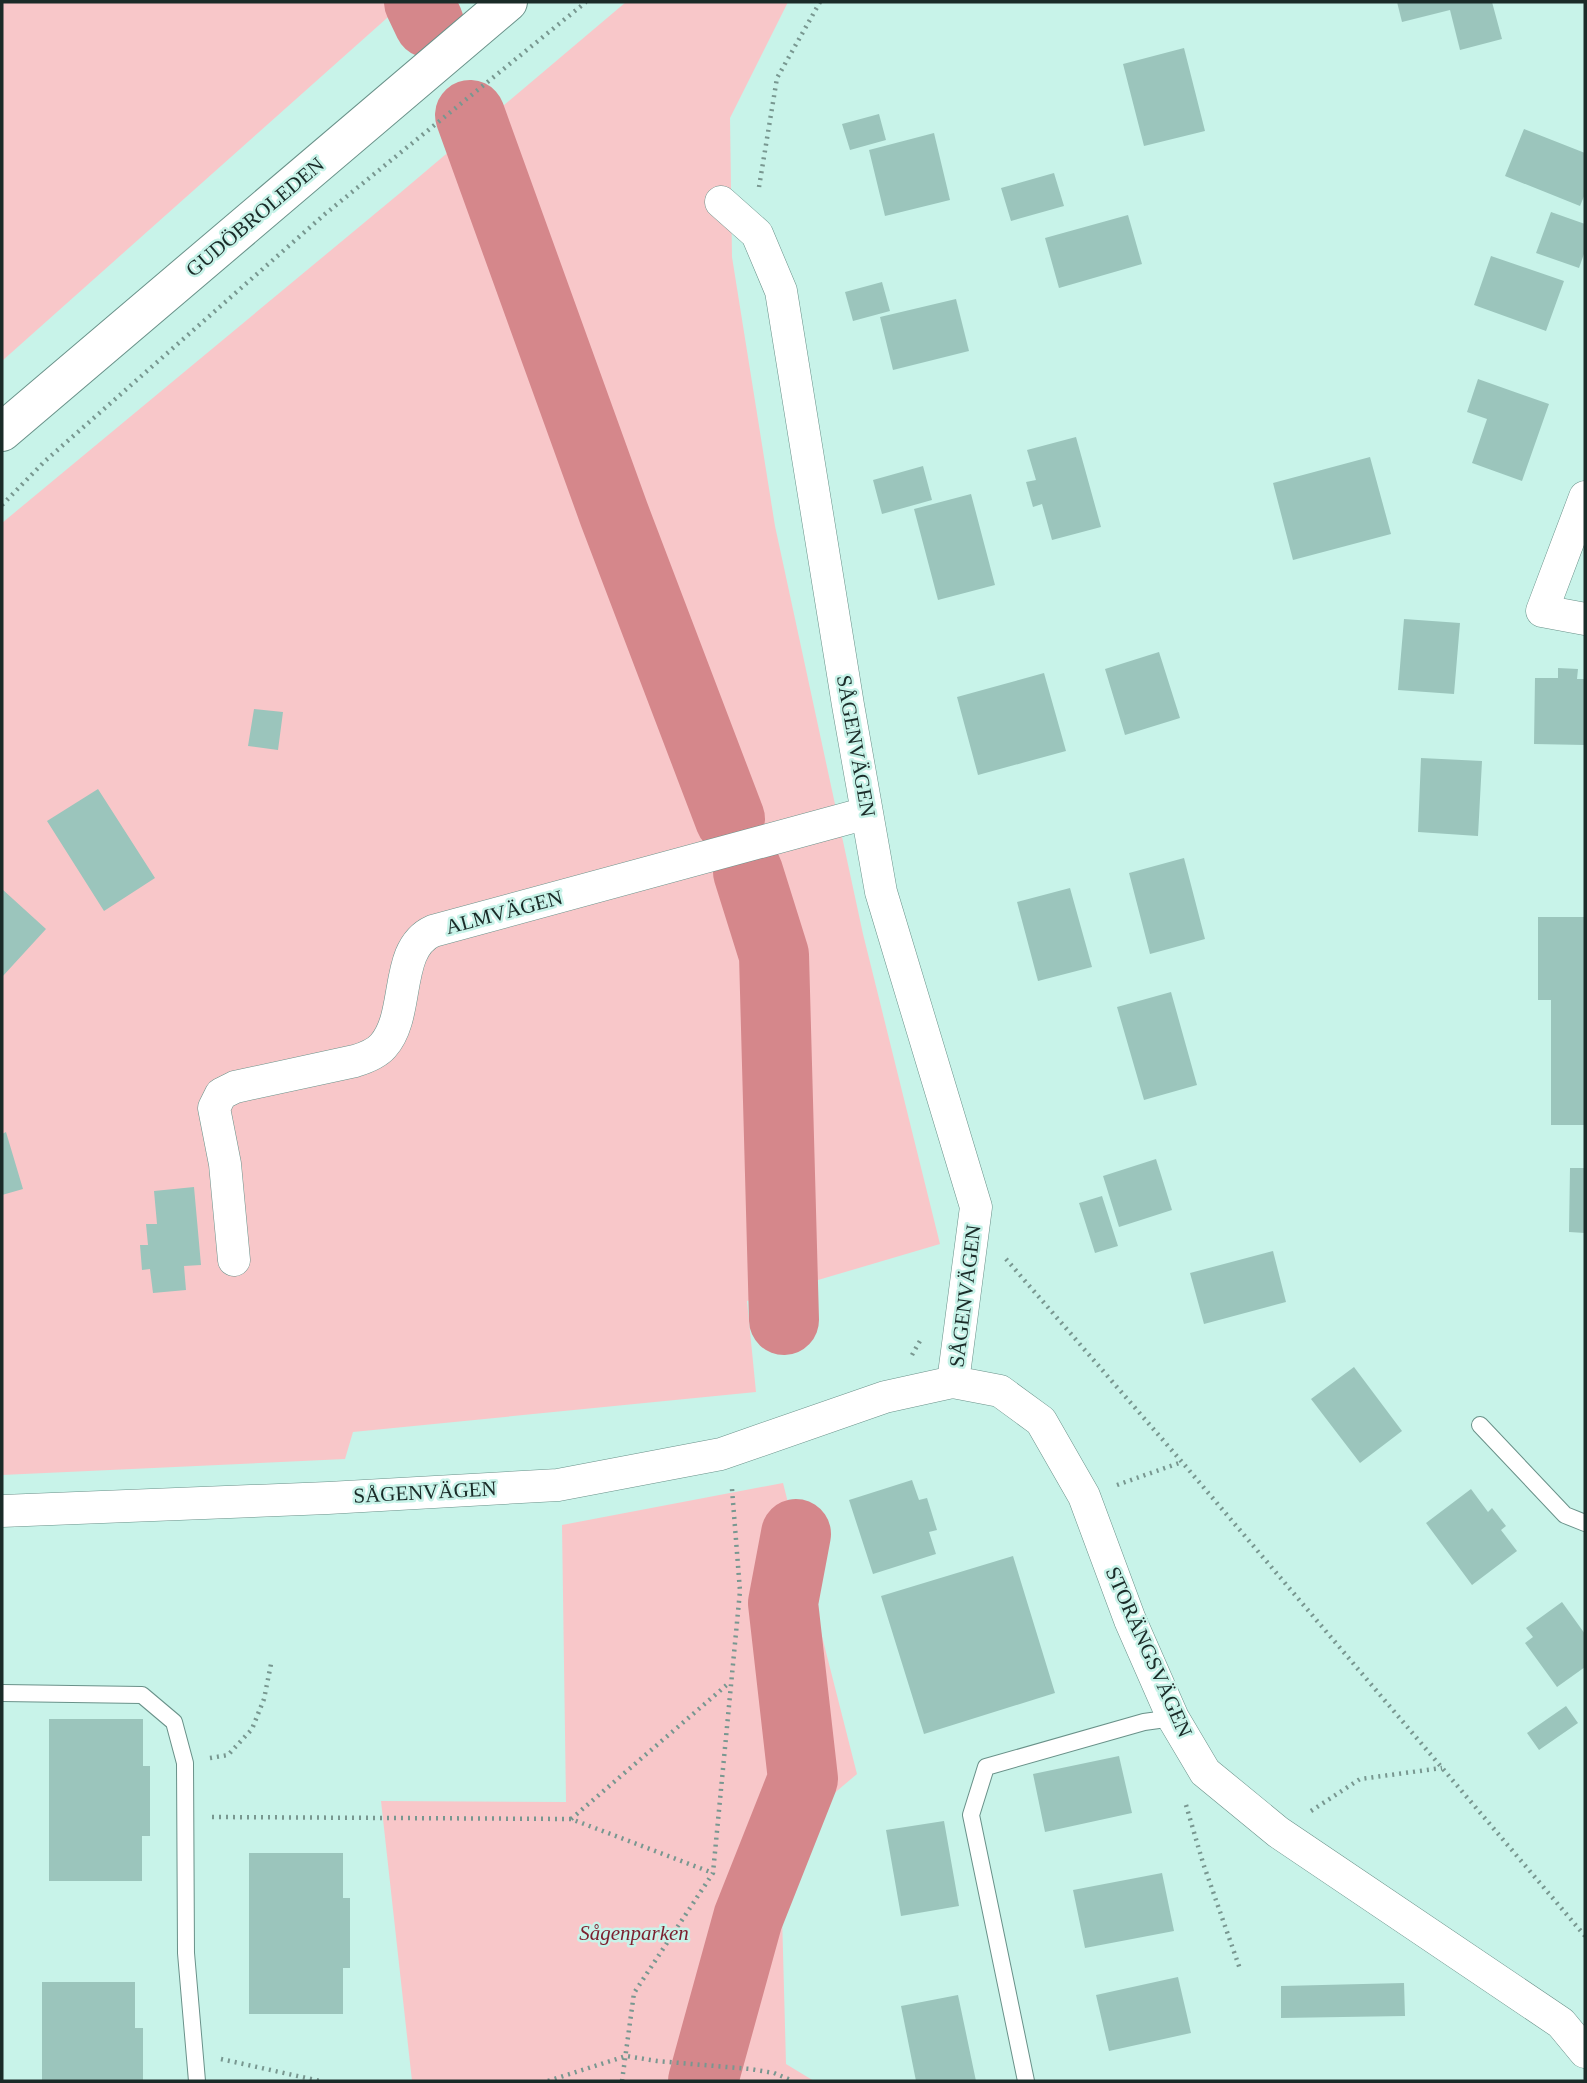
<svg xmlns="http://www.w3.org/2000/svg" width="1587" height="2083" font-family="Georgia,serif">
	<rect width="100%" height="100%" fill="#c8f3e9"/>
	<path fill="#f8c7c9" d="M2,2H402L396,10L2,361Z
		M626,2H788L730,118L732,257L775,526L863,934L940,1244L747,1301L756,1392L353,1432L345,1459L2,1475V523L400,193Z
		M783,1483L857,1774L780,1839L786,2064L814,2081H412L381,1801L566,1802L562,1525Z"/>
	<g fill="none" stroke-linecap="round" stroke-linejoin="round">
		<path stroke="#d5878b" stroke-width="70" d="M419,2L429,23
			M470,115L614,514L730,819
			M748,872L774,955L784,1320
			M703,2081L748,1918L803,1779L783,1603L796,1534"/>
	</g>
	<path fill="#9bc5bc" d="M1397,2H1492L1502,39L1460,50L1450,10L1402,22Z
		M1184,48L1205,131L1144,146L1123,64Z
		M879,114L886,140L850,150L842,124Z
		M1524,129L1585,153V194L1580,206L1505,176Z
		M934,133L950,200L885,216L869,150Z
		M1054,173L1064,206L1011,221L1001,188Z
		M1551,212L1585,224V251L1579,268L1536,253Z
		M1128,215L1142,264L1059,288L1045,238Z
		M1491,256L1564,281L1546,331L1474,305Z
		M882,282L890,311L853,321L845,292Z
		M956,299L969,351L893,370L880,317Z
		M1478,379L1549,404L1522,481L1472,463L1487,419L1467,412Z
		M1076,437L1101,527L1052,540L1042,504L1033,507L1026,482L1036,480L1027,450Z
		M1370,457L1391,534L1293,560L1273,483Z
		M923,466L932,500L882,514L873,480Z
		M971,494L995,585L938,600L914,509Z
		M1404,619L1460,623L1454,694L1398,690Z
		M1159,652L1180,718L1125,735L1105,669Z
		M1558,668L1578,669L1577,679H1585V745L1534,744L1535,678H1558Z
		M1044,673L1066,751L978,775L957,697Z
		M254,709L283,712L278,750L248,746Z
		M1421,758L1482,761L1478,836L1418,832Z
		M98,789L155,878L104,911L47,821Z
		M1184,858L1205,939L1150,954L1129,873Z
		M1070,888L1092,967L1038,981L1017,902Z
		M2,889L46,929L2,977Z
		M1538,917H1585V1125H1551V1000H1538Z
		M1171,992L1197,1085L1144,1100L1117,1007Z
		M6,1132L23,1189L2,1195V1134Z
		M1156,1159L1172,1210L1119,1227L1103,1176Z
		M1570,1168H1585V1233L1569,1232Z
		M194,1187L201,1265L184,1266L186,1290L153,1293L150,1269L142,1270L140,1245H148L146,1224H157L154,1191Z
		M1102,1196L1118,1246L1095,1253L1079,1203Z
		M1273,1251L1286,1302L1204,1324L1190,1273Z
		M1354,1367L1402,1431L1360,1463L1311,1399Z
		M912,1480L919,1500L927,1498L937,1530L929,1532L936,1554L873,1574L849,1500Z
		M1471,1489L1488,1512L1492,1508L1506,1526L1501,1530L1517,1551L1472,1585L1426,1523Z
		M1013,1556L1055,1693L924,1734L881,1596Z
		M1562,1602L1585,1634V1667L1557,1687L1525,1643L1533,1637L1526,1628Z
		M1566,1706L1578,1723L1539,1750L1527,1733Z
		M49,1719H143V1766H150V1836H142V1881H49Z
		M1119,1756L1132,1813L1045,1832L1033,1774Z
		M944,1821L959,1906L901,1916L886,1830Z
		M249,1853H343V1898H350V1968H343V2014H249Z
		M1162,1873L1174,1931L1085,1948L1073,1890Z
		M1178,1977L1191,2033L1109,2051L1096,1995Z
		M42,1982H135V2028H143V2081H42Z
		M1404,1983L1405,2016L1281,2018V1986Z
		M958,1995L976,2081H916L901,2006Z"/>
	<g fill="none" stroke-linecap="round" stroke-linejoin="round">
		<defs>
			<path id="lane" d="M1480,1425L1565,1515L1585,1523
				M2,1693L142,1695L174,1722L185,1763L186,1953L197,2081
				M1026,2081L971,1815L986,1767L1144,1722L1173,1718"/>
			<path id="street" d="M721,202L757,234L781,291L848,705L881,892L976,1207L953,1382
				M1585,497L1542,611L1585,619
				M234,1260L225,1164L214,1108L221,1094L235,1087L355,1061C365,1058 376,1054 383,1046C411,1015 393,949 433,931L867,813
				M2,1511L328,1498L558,1485L721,1454L885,1397L953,1382L1000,1391L1041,1421L1084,1496L1130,1620L1173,1718L1205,1772L1278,1832L1561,2023L1585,2052"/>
			<path id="secondary" d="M2,432L508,2"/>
		</defs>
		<use href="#lane" stroke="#699189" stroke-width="18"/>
		<use href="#street" stroke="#699189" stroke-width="33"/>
		<use href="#secondary" stroke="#699189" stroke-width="40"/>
		<path stroke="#789790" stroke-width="4.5" stroke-dasharray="2 5" stroke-linecap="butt" d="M759,187L777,78L820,2
			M2,505L45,461L325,214L586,2
			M1006,1259L1182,1462L1585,1936
			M912,1355L921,1339
			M1117,1485L1182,1462
			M210,1758L228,1755L252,1729L264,1699L271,1664
			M1186,1805L1203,1863L1240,1969
			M1311,1811L1360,1779L1442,1768
			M212,1817L571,1819L713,1873
			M571,1819L729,1683
			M221,2059L320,2081
			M548,2081L626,2056L657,2061L750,2069L774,2073L793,2081
			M622,2081L634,1993L713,1873L740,1591L732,1489"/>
		<use href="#lane" stroke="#fff" stroke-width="16"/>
		<use href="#street" stroke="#fff" stroke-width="32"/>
		<use href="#secondary" stroke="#fff" stroke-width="38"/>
	</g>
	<g text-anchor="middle" stroke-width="5" stroke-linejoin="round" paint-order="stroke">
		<g font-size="21" fill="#1a2b28" stroke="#c8f3e9">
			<text transform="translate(255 217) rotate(-40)" y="7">GUDÖBROLEDEN</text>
			<text transform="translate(856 746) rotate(80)" y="7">SÅGENVÄGEN</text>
			<text transform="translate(504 912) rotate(-15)" y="7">ALMVÄGEN</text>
			<text transform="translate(965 1296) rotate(-83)" y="7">SÅGENVÄGEN</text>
			<text transform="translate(425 1492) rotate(-3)" y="7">SÅGENVÄGEN</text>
			<text transform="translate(1149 1652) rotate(66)" y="7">STORÄNGSVÄGEN</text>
		</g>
		<g font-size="21" font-style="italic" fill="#7c1f2e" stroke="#c8f3e9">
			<text x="634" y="1940">Sågenparken</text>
		</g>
	</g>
	<rect width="1587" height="2083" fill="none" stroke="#1a2b28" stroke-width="7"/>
</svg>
